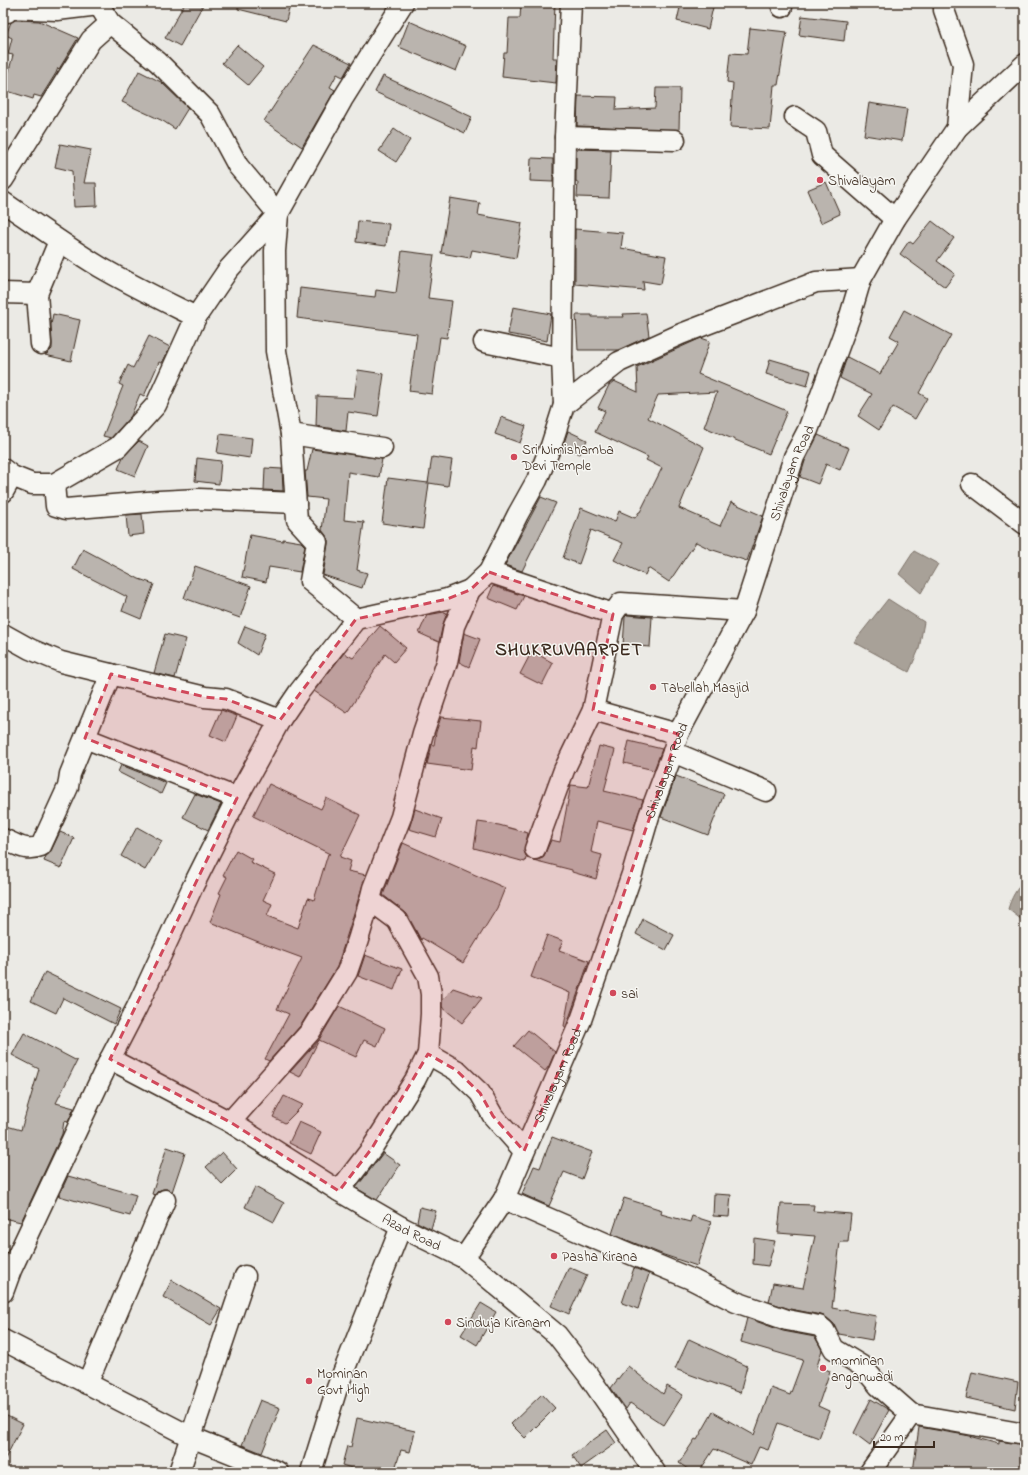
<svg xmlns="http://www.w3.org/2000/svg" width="1028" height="1475" font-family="'Indie Flower',sans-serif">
	<rect width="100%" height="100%" fill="#ebeae5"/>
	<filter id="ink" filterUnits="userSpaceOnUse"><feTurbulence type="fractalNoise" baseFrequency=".025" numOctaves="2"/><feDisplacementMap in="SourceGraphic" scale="8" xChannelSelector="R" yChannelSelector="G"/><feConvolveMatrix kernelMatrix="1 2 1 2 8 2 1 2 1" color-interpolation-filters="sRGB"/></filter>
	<g filter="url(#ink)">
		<path fill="#a8a198" stroke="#7c7167" d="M914,551L938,564L921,593L899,574Z
			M888,599L924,622L919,649L909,672L854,642Z
			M1025,881V917L1022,920L1008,909C1011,899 1016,888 1025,881Z"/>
		<path fill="#bab4ae" stroke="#3b2a1e" d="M185,3H204L180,46L165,38Z
			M238,3H290L286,21L238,9Z
			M521,3H555L553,58H557L556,83L502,77L504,53H507L509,18H520Z
			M681,3H714L708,29L677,21Z
			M802,16L846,21L844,41L799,35Z
			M15,20L39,21L78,38L59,69L58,68L56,73L41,97L34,95L33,99L4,90L13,55L8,54L12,38L6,35L11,22Z
			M409,21L466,46L456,71L399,47Z
			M750,28L787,32L778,85H774L770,129L730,127L733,83L727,82L730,53L747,54Z
			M237,45L263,67L248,85L222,63Z
			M314,45L351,63L343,77L337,74L330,87L335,90L302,147L264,121Z
			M139,71L161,82L188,108L175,129L163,121L122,102Z
			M383,76L472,117L465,133L375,92Z
			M656,88H680L679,130L577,126L578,96L617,97L616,110L655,108Z
			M869,103L907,109L902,141L864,135Z
			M394,129L410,140L396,162L379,151Z
			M60,144L91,150L84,183H96L97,206L74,207L72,171L55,167Z
			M576,149L611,150L609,198L577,197L578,182H576Z
			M531,158L553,159V182L530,181Z
			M826,182L840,214L821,223L807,190Z
			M450,198L480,203L478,215L522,223L516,258L472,250L470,258L441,253Z
			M358,221L389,224L386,246L356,242Z
			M932,221L954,238L937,261L955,274L945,287L900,254L909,241L913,244Z
			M575,229L623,233L621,248L666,256L661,284L643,281L644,290L575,284Z
			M402,251L434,255L428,298L452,301L447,338L440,337L432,394L409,391L417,334L297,318L300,288L375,297L376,290L396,293Z
			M513,307L551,314L547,341L508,334Z
			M904,310L951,335L919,393L927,398L915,419L893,407L879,430L858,416L872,394L840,378L847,357L880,374L899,341L890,336Z
			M646,313L649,336L618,350H578L576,315H592V317H624L623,314Z
			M53,314L80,320L71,361L45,355L48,353L52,349V343L51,325Z
			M149,336L170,347L162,363L159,362L144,396L140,394L131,416L111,438L103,436L123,386L119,384L128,365L133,368Z
			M701,338L710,341L698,374L787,411L769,454L704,427L717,392L658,395L648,418L704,447L679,508L720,526L731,502L763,516L747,561L710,549L696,542L669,582L648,568L645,575L614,560L623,543L591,530L579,564L563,558L581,508L615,522L619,511L635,518L639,512H640L662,468L646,460L648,457L595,432L605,411L598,408L609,385L614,381L638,392L637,367Z
			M770,359L811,371L807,386L766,374Z
			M358,370L384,374L378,416L348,412L346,431L316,426L317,396L354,398Z
			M501,417L526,426L520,443L495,434Z
			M568,431L587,440L580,454L563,446Z
			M220,434L252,438L250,458L217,453Z
			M818,435L849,448L840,470L826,464L818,484L800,477L805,461Z
			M139,441L148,446L135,476L118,469L123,457Z
			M312,449L382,459L379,477L348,472L344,520L364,522L357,570L367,573L362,588L323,575L328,544V538L322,530L326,499L307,497L305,471H307Z
			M432,457L452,460L448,486L429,483L423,529L382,523L388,478L428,483Z
			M197,458L221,461L219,484L195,481Z
			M265,468L282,469L283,491L264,490Z
			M541,497L556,503L522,571L505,565Z
			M142,514L144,534L128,536L126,515Z
			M250,535L283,541V539L301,542L305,546L300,572L269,567L266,582L242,577Z
			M83,549L139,579L154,584L141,619L122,611L127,597L73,569Z
			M195,566L251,586L240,618L184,598Z
			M493,586L524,596L517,610L488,598Z
			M444,612L447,613L443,624L439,642L419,633L427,615Z
			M627,615L652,617L650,647L623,645L625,617Z
			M245,626L265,634L257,655L238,643Z
			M380,626L406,648L394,662L385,654L347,713L314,691L344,653L353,658Z
			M464,633L480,639L469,667L459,662Z
			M165,634L186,639L175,678L154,673Z
			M532,651L553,663L542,685L520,674Z
			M221,710L237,716L226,742L210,735Z
			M441,717L481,721L478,747L474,746L471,770L427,764L432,745H434L436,732Z
			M629,741L662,749L654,770L624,763Z
			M599,746L615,750L604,791L643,800L633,830L597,821L591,852L602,855L596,879L572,872V870L533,860H537L543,858L551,840L560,842L571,785L588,787Z
			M121,765L166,783L161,794L118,772Z
			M676,776L724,794L708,835L661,817Z
			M269,784L321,809L326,798L360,815L340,857L351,861L348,871L366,875L337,967L301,1025L269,1061L265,1059L289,1014L277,1009L302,958L256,941L210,922L221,894L219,893L227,877L223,875L236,850L252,859L250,862L275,874L263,900L272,904L267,916L298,928L308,898L314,900L328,854H330L253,816Z
			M195,794L221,804L208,830L183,817Z
			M415,809L442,819L436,837L409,829Z
			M478,822L499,825L528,833L524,851L526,856L530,859L526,858L525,862L474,848Z
			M137,827L162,841L145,870L121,856Z
			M60,832L74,838L61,868L44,861L46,856L51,851Z
			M403,843L505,888L497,908L463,963L422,938L421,940L407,914L383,895Z
			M643,919L674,935L666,950L636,934Z
			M547,935L563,941L559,950L589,961L566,1027L564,1026L570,993L531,977Z
			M365,955L402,969L394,990L358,976Z
			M45,972L121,1009L114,1024L63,998L56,1013L31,1001Z
			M453,988L482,998L462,1023L442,1007V1001Z
			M339,1006L385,1028L377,1046L364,1040L356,1057L319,1040L300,1077L290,1072L319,1040Z
			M528,1030L555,1052L549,1066L545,1071L514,1046Z
			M24,1033L77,1061L56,1103L74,1108L68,1122L64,1121L62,1134L21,1222L3,1218V1125L21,1130L39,1069L12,1055Z
			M284,1096L303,1105L285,1123L273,1117Z
			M299,1122L321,1132L311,1154L289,1143Z
			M552,1137L592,1152L582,1179L564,1172L549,1206L522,1194L534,1166L540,1168Z
			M167,1147L185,1153L172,1192L169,1189H163L158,1191L155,1195L152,1194Z
			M222,1152L237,1169L222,1184L206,1167Z
			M383,1153L400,1165L377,1200L356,1188Z
			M68,1176L136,1195L130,1216L59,1196Z
			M255,1187L284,1203L274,1222L245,1207Z
			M714,1194L731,1195L729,1217L713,1216Z
			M624,1198L662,1210L661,1214L690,1222L692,1216L711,1222L697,1266L664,1255L612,1234Z
			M781,1204L814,1205L813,1211L851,1214L848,1242H840L832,1308L876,1316L872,1340L839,1334L834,1324L826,1317L821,1315L790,1309L769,1302L773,1283L803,1288L815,1236L778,1233Z
			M420,1207L436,1211L431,1229L417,1222Z
			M754,1238L775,1241L768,1266L753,1264Z
			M569,1267L587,1275L569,1314L551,1306Z
			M634,1268L649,1274L638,1309L622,1303Z
			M172,1280L221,1309L211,1325L163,1297Z
			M481,1303L496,1312L477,1345L461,1335Z
			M747,1318L783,1331L815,1337L822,1350L817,1366L830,1371L818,1406L829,1411L819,1438L778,1423L768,1450L759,1447L751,1465L714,1449L699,1472H692L679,1463L695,1439L697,1440L713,1412L754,1435L771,1388L790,1395L803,1360L741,1342Z
			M689,1339L747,1366L740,1393L675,1369Z
			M628,1366L663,1394L667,1386L683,1395L664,1425L630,1403L626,1409L611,1388Z
			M972,1372L1018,1382L1015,1409L966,1398Z
			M542,1394L555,1408L525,1438L511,1424Z
			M871,1399L889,1410L870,1445L854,1433Z
			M260,1400L280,1408L262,1453L242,1445Z
			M3,1414L23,1424L3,1463Z
			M357,1418L415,1431L410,1452L401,1450L394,1472H364L342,1465L347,1446L351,1447Z
			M919,1427L965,1435L999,1444V1441L1025,1445V1472H913Z
			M607,1430L616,1443L581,1468L572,1455Z"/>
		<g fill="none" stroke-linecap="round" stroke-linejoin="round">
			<defs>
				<g id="street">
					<path d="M782,3V7"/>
					<path d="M944,3V10L963,64L957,128"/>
					<path d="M3,12H7L9,8L57,10L99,5"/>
					<path d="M110,23L158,62L210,114L238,166L278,214L275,251L276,351L291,434L297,520L317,542L310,581L356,619"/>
					<path d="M795,117L816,131L822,155L895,219"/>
					<path d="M565,137L675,140"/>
					<path d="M3,180L91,40L110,23L99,5L100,3"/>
					<path d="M3,202C35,224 67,247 100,267C131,285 164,301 196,317"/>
					<path d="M3,293L37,294L59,241"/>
					<path d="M37,294L41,344"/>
					<path d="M484,342L562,358"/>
					<path d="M564,405L562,358L565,137L571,3"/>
					<path d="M291,434L382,448"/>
					<path d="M3,469L12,476L32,484H54L118,447L156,405L196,317L228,270L278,214L342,100L403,3"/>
					<path d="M54,484L56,506L66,509L159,501L199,499L296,503"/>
					<path d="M972,484L1025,524"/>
					<path d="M3,492L12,476"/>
					<path d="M489,572L613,614"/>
					<path d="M3,634L30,649L61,662L205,697L226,699L280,720"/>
					<path d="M593,710L678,734"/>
					<path d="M85,738L237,798"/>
					<path d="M673,752L766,791"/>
					<path d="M3,839C18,845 25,852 41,846L68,787L70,774L111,674"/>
					<path d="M535,849L564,770L593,710L613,614L621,603L744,611"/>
					<path d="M428,1054L456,1070L480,1093L493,1116L524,1151"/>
					<path id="s1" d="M110,1059L230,1122L339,1191L401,1227L464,1258L557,1335L588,1375L655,1472"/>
					<path d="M230,1122L310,1032L347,972L358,940L370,900"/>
					<path d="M339,1191L372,1148L415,1080L428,1054L431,1014V994L428,976L397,920L370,900L373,888L401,817L423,733L447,662L454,626L470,590L489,572L518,514L537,480L551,446L564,405L619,362L681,334L816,282L861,279"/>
					<path d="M504,1199L621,1250L691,1279L736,1302L787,1320L819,1326L824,1330L834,1349L862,1366L879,1386L911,1414L1025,1434"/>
					<path id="s2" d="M464,1258L504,1199L581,1020L632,874L649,816L673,752L678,734L744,611L794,457L808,430L850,316L861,279L895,219L957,128L1025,64"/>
					<path d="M3,1292L11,1270L110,1059L137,1007L193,886L237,798L280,720L299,692L356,619L447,599L470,590"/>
					<path d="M3,1340L191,1437L278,1472"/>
					<path d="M87,1384L165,1200"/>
					<path d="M179,1472L245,1276"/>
					<path d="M311,1472L337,1388L401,1227"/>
					<path d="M870,1472L911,1414"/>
				</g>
			</defs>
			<use href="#street" stroke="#3b2a1e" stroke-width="23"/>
			<use href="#street" stroke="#f6f6f2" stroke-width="20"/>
		</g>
	</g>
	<path fill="#d1495b" fill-opacity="0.2" stroke="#d1495b" stroke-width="3" stroke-dasharray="8 5" stroke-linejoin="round" d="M489,572L613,614L593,710L678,734L581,1020L524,1151L493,1116L480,1093L456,1070L428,1054L372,1148L339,1191L230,1122L110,1059L237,798L85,738L111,674L205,697L226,699L280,720L356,619L447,599L470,590Z"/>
	<g fill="#d1495b" stroke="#f6f6f2" stroke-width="1.5">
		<circle cx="820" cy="180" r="4"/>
		<circle cx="514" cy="457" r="4"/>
		<circle cx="653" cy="687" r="4"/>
		<circle cx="613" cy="993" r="4"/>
		<circle cx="554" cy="1256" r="4"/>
		<circle cx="448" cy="1322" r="4"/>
		<circle cx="823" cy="1368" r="4"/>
		<circle cx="309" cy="1381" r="4"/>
	</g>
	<g text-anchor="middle" stroke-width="3" stroke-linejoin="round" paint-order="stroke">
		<g font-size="14" fill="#3b2a1e" stroke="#f6f6f2" text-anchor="start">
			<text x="828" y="185">Shivalayam</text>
			<text x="522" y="454">Sri Nimishamba<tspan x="522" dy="16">Devi Temple</tspan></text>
			<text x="661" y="692">Tabellah Masjid</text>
			<text x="621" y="998">sai</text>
			<text x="562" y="1261">Pasha Kirana</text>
			<text x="456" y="1327">Sinduja Kiranam</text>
			<text x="831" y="1365">mominan<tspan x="831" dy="16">anganwadi</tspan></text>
			<text x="317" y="1378">Mominan<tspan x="317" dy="16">Govt High</tspan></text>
		</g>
		<g font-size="14" fill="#3b2a1e" stroke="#f6f6f2">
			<text dy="5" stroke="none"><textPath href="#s2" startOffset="854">Shivalayam Road</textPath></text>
			<text dy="5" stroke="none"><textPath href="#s2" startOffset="530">Shivalayam Road</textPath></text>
			<text dy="5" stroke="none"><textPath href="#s2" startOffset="206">Shivalayam Road</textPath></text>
			<text dy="5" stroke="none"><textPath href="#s1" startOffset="348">Azad Road</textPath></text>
		</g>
		<g font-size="18" font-weight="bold" letter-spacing="1" fill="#3b2a1e" stroke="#f6f6f2">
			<text x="569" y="655">SHUKRUVAARPET</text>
		</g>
	</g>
	<rect width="1028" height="1475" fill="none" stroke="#f6f6f2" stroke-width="16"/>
	<rect x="8" y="8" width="1012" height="1459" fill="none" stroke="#3b2a1e" stroke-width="1.5" filter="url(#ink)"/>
	<path d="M874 1441v6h60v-6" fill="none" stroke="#3b2a1e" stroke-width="2"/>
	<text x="880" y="1441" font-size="12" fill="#3b2a1e" stroke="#f6f6f2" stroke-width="3" paint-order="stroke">20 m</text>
</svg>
